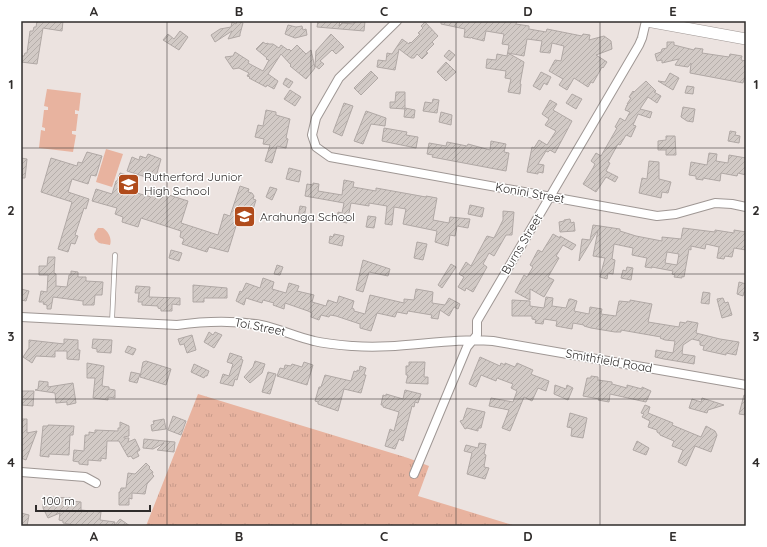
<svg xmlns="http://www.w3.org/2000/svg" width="767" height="547" font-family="Quicksand,sans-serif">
	<defs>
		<pattern id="grass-tufts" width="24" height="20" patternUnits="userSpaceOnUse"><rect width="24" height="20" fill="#e8b39f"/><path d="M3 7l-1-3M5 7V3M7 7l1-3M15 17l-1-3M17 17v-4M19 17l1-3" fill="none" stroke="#c79a89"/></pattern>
		<pattern id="building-hatch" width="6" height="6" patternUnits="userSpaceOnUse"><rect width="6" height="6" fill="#d2cac6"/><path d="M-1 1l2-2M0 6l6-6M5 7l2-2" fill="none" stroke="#b5aeaa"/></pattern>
	</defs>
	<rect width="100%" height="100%" fill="#ece3e0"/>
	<path fill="url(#grass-tufts)" d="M98,228H103C109,232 112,239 110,245L99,243L95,239L94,234Z
		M198,394L408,458L429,466L418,496L516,526H146Z"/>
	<path fill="#e8b39f" d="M47,89L81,93L79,111L75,110V114H78L76,131H72V134L76,135L73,152L39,148L41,130L45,131V128L42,127L44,110H48V107L44,106Z
		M106,149L123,154L112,187L96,182Z"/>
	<path fill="url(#building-hatch)" stroke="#b0a8a5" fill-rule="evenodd" d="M37,21H63L62,31L43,28L37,64L21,62V56H24L25,53H27L30,31H33L34,27H36Z
		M237,21L243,23L240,34V36L228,39L232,31L215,42L211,35L220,29L231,27L232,22L236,24Z
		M318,21H340L339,26L342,23L354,24V21H365L364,31L317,27Z
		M441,21H517L516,24L529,26V29L546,32L547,29L582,36L583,34L590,35L589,40L604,36L611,41L612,49L596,55L607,62L603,68L602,67L593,83L591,82L588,87L574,78L567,90L559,85L563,79L549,71L555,60L561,61L564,46L552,43L550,53L540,52L542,41L527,39L524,56L508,53L524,62L520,84H521L520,94L508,92L511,79L505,78L506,71L486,68L487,59L496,60L497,54L507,56L509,45L502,44L504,34L486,31L484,41L472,38V37L471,38L464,37L465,29L441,24Z
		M425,22L438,36L432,42L434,44L426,52L428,53L422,59L417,54L414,58H411L399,49L395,70L377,67L378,60L386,61L387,53L392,54L402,39L409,44L410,42L411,43L420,34L418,33L423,28L421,26Z
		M288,25L296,27L302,26L303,30L306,29L307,35L295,38L285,34Z
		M180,31L188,37L179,50L163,40L168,34L174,39Z
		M331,34L344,47L336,54L332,50L320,61L324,64L319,69L315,66L316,51Z
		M263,42L266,44L267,43L269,44H273L279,48L281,45L288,50L289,49L291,51L297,45L306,54L311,50L315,68L306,79L290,66L291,65L281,54L268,74L278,81L274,89L267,85L266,87L249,78L250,77L247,76L249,73L239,68L233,69L225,57L233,56L235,52L249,61L248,63L263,71L269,60L266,59L267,58L256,49Z
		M667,42H674V45L694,50L695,48L703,49L702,53L729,57L730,54L742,56L741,60L746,61V73L743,83L690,73L691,63L688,67L675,65L679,59L662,63V60L657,61L655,54L661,52L662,49L667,48Z
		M449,50L455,55L450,61L444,56Z
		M446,62L456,72L446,81L437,72Z
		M371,71L378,78L361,95L354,88Z
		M541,72L551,77L547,85L544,83L540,90L533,86Z
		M670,73L679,78L673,90L658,81L665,82Z
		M286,78L293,82L289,88L283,84Z
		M646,81L656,91L654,92L661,96L657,103L648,97L640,109L652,112L650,118L638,114L633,125L636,126L631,137L626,135L620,145L618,144L608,162L610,163L606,171L618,177L615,182L606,177L596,192L583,184L593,168L595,164L591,161L596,153L601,156L617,128L615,127L620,118L625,121L630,112L625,110L627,105H628L627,104L631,98L629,97L633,91L634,92Z
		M687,86L694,87L693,94L685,93Z
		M290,90L301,97L295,106L284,99Z
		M396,92H405V109L390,108V102H395Z
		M572,94L582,99L576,109L566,103Z
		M433,99L439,100L437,113L423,111L425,102L432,103Z
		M550,100L557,104L553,110L572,121L555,153L550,150L548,152L546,151L538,164L544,165L543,173L538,172V174L527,172L532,147L534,148L539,140L547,145L556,131L545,125L549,119L542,114Z
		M344,103L353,106L342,136L333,132Z
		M683,107L695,109L693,122L687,121L681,117Z
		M405,108L415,110L414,118L404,117Z
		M266,110L276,112V115L290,119L286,138L288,139L286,148L277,146L272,163L265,161L270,145L263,144L264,139L255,137L258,125L263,126Z
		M366,111L386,118L385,126L371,124L363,144L354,141Z
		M441,112L452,115L451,125L439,122Z
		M384,128L407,132L406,135L418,137L416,148L382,141Z
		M730,131L736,132L735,135L740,136L739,143L728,141Z
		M666,136H675L676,155H666V150H658V141L666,140Z
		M491,141L506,144L504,152L509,153L506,171L432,157L433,155L427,154L429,143L446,146L447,142L467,146L468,144L490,150Z
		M87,152L102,156L96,176L91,175L88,184L72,179L68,192L89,199L86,209L84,208L75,235L78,236L75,244L71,243L68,252L58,249L72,202L41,192L51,158L77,166L78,162L82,163Z
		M709,153L717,154L716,161L728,163L729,155L746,158V175L738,173L737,176L721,173L720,181L703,178V180L696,179V176L689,175L691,162L707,165Z
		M148,154L161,159L155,180L127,171L132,157L139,160L140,156L146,158Z
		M21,158L27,159L25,178H21Z
		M649,161L659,162V179L671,182L668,193L662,192L661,198L639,193L642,178L647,179Z
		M289,168L301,171L299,182L286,179Z
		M120,173L131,176L126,190L151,197L153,190L188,201L181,223L218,235L224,214L230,216L240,186L249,189L248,192L252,193L254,196L253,199L256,200L251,216L240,213L228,252L209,247L207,252L182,244L184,239L180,237L181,231L141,218L138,227L122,222L123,217L115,214L117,208L92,201L96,189L112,194L116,181H117Z
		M344,180L354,182L353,187L376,191V188L426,197V196L437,198L433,220L449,223L450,217L470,219L468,228L457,226L455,236L450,235L448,246L435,242L437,231L403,224L406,209L394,207L392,225L385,224L387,206L369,203V206L351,203L347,223L337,221L338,212L342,213L344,203L305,196L307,184L313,185V183L319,184L318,191L342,195Z
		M270,187L277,189L272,200L266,197Z
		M470,205L484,208L482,217L468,214Z
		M300,206L306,207L304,218L298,217Z
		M503,211L514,212L512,235H506L494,256L489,253L483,264L487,267L473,292L466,288L465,291L458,287L464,277L459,274L466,262L471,266L487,236L494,238L503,220Z
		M368,216L376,217L374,228L366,227Z
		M570,219L571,223L574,222L575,231L560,232L559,222L564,221V220Z
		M593,225L620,229V231L636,236L662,241V237L681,239L683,228L715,232V230L734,233V230L746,232V250L734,248L732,257L725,256L724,259L717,258L719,247L706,244L705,249L691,246V250L689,249L684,277L682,276V278L674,277L675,275L672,274L673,271L652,267V268L645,267L647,258L632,255L633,248L614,244L612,259L615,260L613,274L608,273L607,279L600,277L605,258L593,256L598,230L579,261L582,239L590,240ZM667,252L679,254L677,265L665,263Z
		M334,234L344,236L342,246L329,243L330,236L333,237Z
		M553,234L560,238V236L576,245L572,250L563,245L556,256L559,258L548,277L554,280L544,297L530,289V300L515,292L524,275L527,277L533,267L530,265L538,250L542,252Z
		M417,242L427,244L423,260L414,258Z
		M171,250L182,253L179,261L169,258Z
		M48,257H55L54,273L56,274V286L67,287L69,275H71V271L78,272V277H86V281L103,282L102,295H95L94,305H83V301L53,297L51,309H47V305L43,304L44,302H39L41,291L47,292L48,275H39V266H47Z
		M363,260L390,269L388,276L369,272L363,292L356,290Z
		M451,264L456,267L442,288L438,285Z
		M277,265L283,267L280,275L274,274Z
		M627,267L633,268L631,280L621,278L623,270L626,271Z
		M263,278L274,282L272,289L286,293L289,283L299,286L297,291L314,295L312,302L326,306L328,300L337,303L339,296L354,301L352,308L354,309V311L365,314L370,295L404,303V299L414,300L416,289L433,292L432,303L445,305L449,298L460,304L458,309L454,307L449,316L440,310L438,319L431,318L432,315L408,311L407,314L397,312L395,317L377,313L371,331L360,328V324L336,316L330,315L329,317L321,315L319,320L311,317L312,313L308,311L285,303L284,309L273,305L274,303L263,300L262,303L246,298L244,305L236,301L240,291L242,292L246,283L260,288Z
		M739,282L746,284V292H744L743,296L737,294Z
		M193,285L227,288V298H204V302H193Z
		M136,286L150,287L149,297L180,298V305L172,304V311H161V309L158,308V306L142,305V302H138L139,293H135Z
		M21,289L29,291L26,301L21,300Z
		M703,292L710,293L709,304L701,303Z
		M546,297L553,298L552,306L566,308L569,299H571L577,301L574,311L589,314L590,307L602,309L601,314L616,316L619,301L630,302V300L652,304L648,322L679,327L680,322L686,323L687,321L698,323L696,333L720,339L739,342L736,355L726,353V355L703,350L704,346L700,345V341L692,339L683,345L682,354L695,356L694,364L664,359L655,357L656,350L673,353L675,341L665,340L660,338L661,337L621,330V332H615L591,328L584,326V325L573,323L572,329L556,326L557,321L544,319L543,324L535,323L536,320L532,319V316H512V300L530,301V306L544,308Z
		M723,298L725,303L728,302L732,315L722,318L717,299Z
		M209,332L213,335L215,332L222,335L214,348L204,342Z
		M192,335L196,350L187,353L184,344L180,345L178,339Z
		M64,339L78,340V350H80L79,360L67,359V351H55V357L36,356L32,363L23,357L29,348V340L64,344Z
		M93,339L112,340L111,353L97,352V349L92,348Z
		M128,346L136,349L133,355L125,352Z
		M230,353L242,357L241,359L243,360L237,380L235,379L233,386L220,383L223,374L229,376L233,364L227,362Z
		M480,357L500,366L501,363L505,365V363L515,367L517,363L533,370L531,374L533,375L549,381L546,391L538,388L532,401L524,397L510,431L502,428L509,410L489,406L491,398L513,402L517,391L511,388L513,384L497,378L496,381L481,375L476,387L469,384Z
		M146,361L171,369L166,385L140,377L143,362Z
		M255,361L265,364L262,373L250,383L244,377L253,367Z
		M304,362L313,365L307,385L277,376L280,368L284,369L285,365L291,366L292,364L302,367Z
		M409,362H425L424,377H428V384L406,383L408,375H406V366H409Z
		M87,363L104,366L102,386L109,387V389L115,390V398L108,397V400L93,398L95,378H87Z
		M194,364L209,371L207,376H205L204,378L191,372Z
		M360,366L366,368L364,375H366L361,393L344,389L338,411L318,404V402L315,401L319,387H321L325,375L351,381L354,371L357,372V370L359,371Z
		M131,372L140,374L137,383L129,381Z
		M268,372L276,374L270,394L262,392Z
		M591,376L598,377V380L612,382V384L627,388V385L642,389V387L651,391L646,402L610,394L609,402L598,400L599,399L583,396L587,378H591Z
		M39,381L48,382V387L73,383L76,403L67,405V402L56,403L55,393L35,390L38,389Z
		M555,385L566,389L567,385L573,388L568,400L554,394Z
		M405,390L421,394L418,403L415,402L414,407L412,406L403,441L399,439L395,449L385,446L390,429L394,431L399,412L383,407V405H381L383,395L386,396V394L403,399Z
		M21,391H34L33,406L22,405Z
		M744,395H746V415L739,414Z
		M702,398L724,405L708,410L707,413L689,408L692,399L701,402Z
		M645,405L650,407L648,413L673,423L672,425L701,437L706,426L715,431L717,435L711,452L695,446L686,466L678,462L683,450L672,446L674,441L660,435V434L657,432V430L648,427L650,421L642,417L644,414L641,413Z
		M467,408L485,412L481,428H478V431L467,428L465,429L460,421L463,420Z
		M570,413L587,418L583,438L571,436L572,428L567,427Z
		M173,416L186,421L181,435L168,430Z
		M21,419H27V433L37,431L26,460L21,458Z
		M164,419L166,429L152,431L151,425L154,424L153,421Z
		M120,422L129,426V436L124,437V438H129L128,442L135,439L140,450L137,452L139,456L133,459L131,456L128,457L119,441H107L106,459L101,458V461L88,460V465L79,464V462L73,461L74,450L84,451L85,435H89V432L95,433V430L118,431V428H120Z
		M48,425L74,426L73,435H70L69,455L49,454V457L40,456L43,426H48Z
		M144,439L175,442L174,452L157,450L164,443L153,449L143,448Z
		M637,441L649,448L646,455L633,450Z
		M479,443L486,444L484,454L486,455L484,467L489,468L485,479L467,474L472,453L464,451L466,445L478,448Z
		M146,463L150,467L149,468L153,472L152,474L154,476L147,484L145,494L132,493V499L129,498V505H119V492H120L121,488H126L128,473L135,474Z
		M48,497L71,498V501L81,502V510L101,512L100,520L115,522L114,526H74V525L63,523V521L59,520L60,513L48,518L43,508V504H46L47,498Z
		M21,513L29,515L27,526H21Z
		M120,519L130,526H114Z"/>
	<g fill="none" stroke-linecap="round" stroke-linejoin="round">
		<defs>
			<path id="lane" d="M112,321L115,255"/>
			<path id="street" d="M397,21L339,78L316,118L312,135L316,147L330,157L657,216L676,214L715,203L732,204L746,207
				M21,317L177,325C205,321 233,320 261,325C280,329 296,337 314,341C326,344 340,345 353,346C400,350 447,337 493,341L746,385
				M21,472L85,477L96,483
				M414,474L467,347L477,335V321L639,45L642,38L646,21"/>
			<path id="secondary" d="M647,21L746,39"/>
		</defs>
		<use href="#lane" stroke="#9f9794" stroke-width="5.5"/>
		<use href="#street" stroke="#9f9794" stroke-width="10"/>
		<use href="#secondary" stroke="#9f9794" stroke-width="12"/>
		<use href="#lane" stroke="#fff" stroke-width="4"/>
		<use href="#street" stroke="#fff" stroke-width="8"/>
		<use href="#secondary" stroke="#fff" stroke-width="11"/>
	</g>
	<path fill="none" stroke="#2f2c2b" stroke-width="1" stroke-opacity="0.55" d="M167,21V526M311,21V526M456,21V526M600,21V526M21,148H746M21,274H746M21,399H746"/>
	<defs>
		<symbol id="school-square" viewBox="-11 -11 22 22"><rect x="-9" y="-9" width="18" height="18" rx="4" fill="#b04b1b" stroke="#fff"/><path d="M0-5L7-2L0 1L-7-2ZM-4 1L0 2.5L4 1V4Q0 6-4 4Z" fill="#fff"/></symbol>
	</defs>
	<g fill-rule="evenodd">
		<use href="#school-square" x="116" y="172" width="25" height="25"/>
		<use href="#school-square" x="232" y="204" width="25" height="25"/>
	</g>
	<g text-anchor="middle" stroke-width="3" stroke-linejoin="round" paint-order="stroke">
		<g font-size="12" fill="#2f2c2b" stroke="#fff" text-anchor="start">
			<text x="144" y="181">Rutherford Junior<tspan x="144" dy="14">High School</tspan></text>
			<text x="260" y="221">Arahunga School</text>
		</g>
		<g font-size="12" fill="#2f2c2b" stroke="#fff">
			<text transform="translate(530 193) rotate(10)" y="4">Konini Street</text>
			<text transform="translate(522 244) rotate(-59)" y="4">Burns Street</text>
			<text transform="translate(260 327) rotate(11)" y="4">Toi Street</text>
			<text transform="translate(609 361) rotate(10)" y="4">Smithfield Road</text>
		</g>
	</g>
	<rect width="767" height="547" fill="none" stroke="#ffffff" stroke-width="44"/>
	<path d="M36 505v6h114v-6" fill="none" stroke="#2f2c2b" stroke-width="2"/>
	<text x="42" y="505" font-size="12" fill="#2f2c2b" stroke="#ffffff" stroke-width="3" paint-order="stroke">100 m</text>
	<rect x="22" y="22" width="723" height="503" fill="none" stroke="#2f2c2b" stroke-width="1.5"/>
	<g font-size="13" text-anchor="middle" font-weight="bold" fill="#2f2c2b">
		<text x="94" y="16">A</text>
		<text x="239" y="16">B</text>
		<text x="384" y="16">C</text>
		<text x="528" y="16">D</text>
		<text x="673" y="16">E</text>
		<text x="11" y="89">1</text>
		<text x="756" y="89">1</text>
		<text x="11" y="215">2</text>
		<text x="756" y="215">2</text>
		<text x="11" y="341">3</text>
		<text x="756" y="341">3</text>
		<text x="11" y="467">4</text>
		<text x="756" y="467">4</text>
		<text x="94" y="541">A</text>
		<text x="239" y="541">B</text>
		<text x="384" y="541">C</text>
		<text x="528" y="541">D</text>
		<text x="673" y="541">E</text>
	</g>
</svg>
